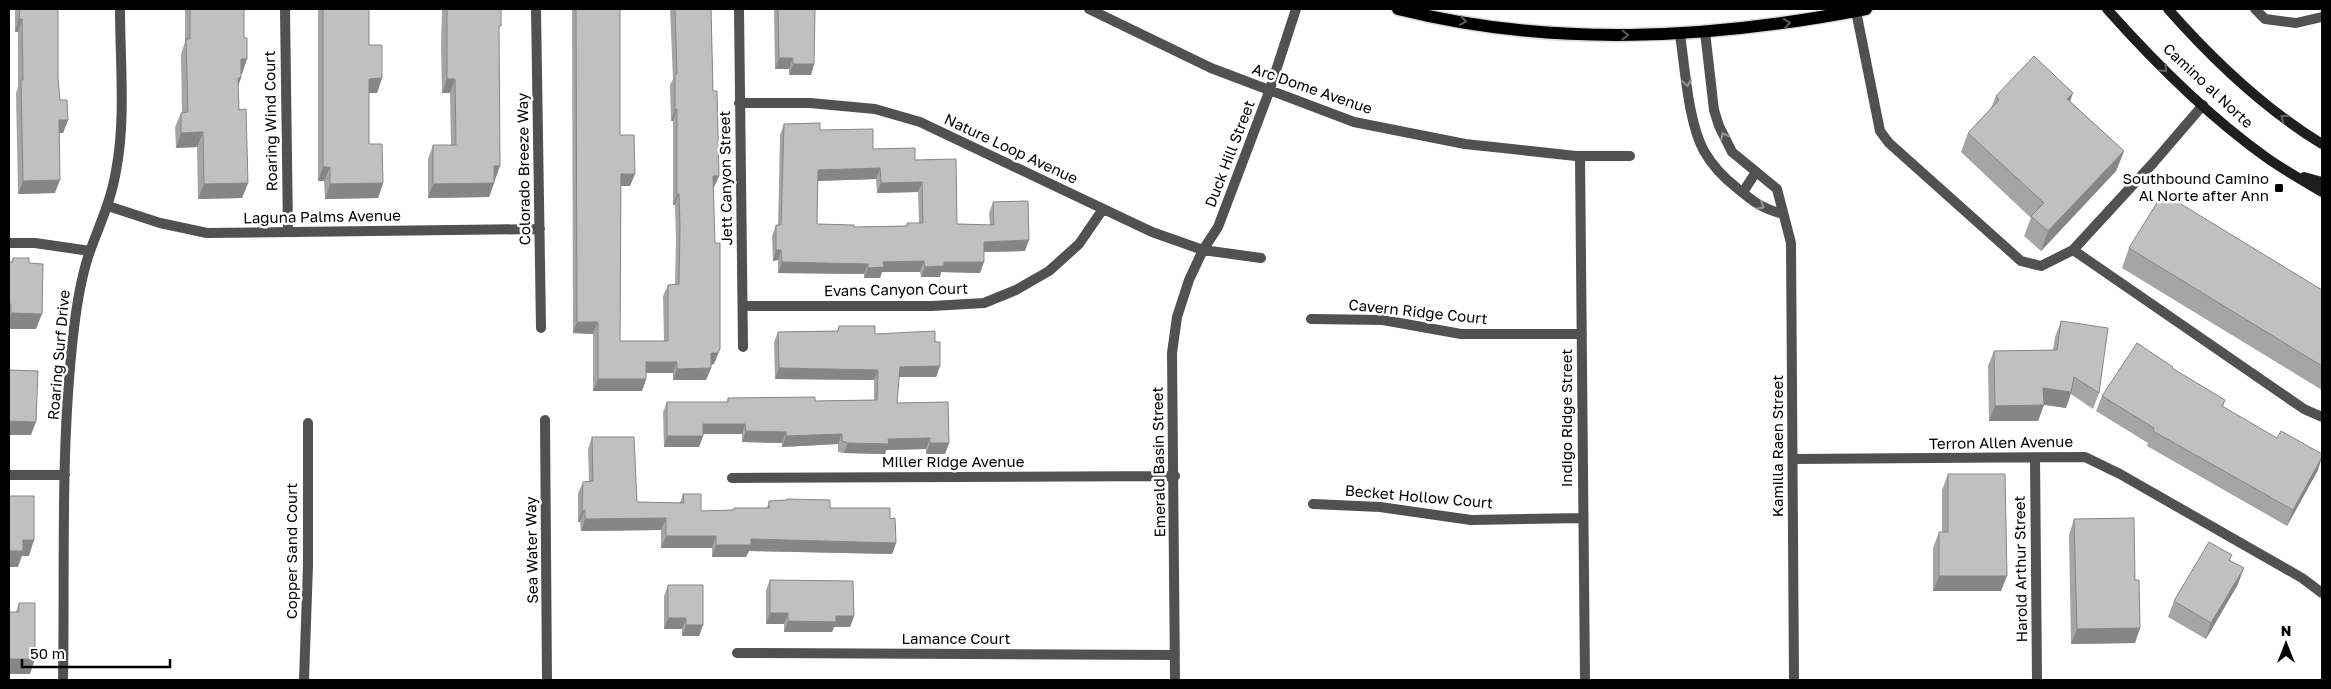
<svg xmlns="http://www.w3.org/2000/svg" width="2331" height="689" font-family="'Golos Text',sans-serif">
	<rect width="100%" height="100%" fill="#fff"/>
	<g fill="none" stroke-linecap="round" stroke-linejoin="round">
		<defs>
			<path id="primary" d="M1398,9C1553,48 1711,39 1866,9"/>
		</defs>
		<use href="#primary" stroke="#dbdbdb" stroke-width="15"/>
		<path stroke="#515151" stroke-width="10" d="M2255,9L2265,19L2296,23L2322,17
			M1856,11L1880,131L1889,143L2021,261L2041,266L2073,250L2154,162L2203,105
			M1743,192L1756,172
			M9,243H35L90,251
			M2073,250L2304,409L2322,417"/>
		<path stroke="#515151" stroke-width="10" d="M285,9L288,232
			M536,9L541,328
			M739,9L743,347
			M1089,9L1211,68L1354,122L1465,144L1576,156H1630
			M1705,32L1714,110L1719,126L1732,152L1777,189L1791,243L1794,680
			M1680,35C1685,67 1688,122 1704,151C1712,165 1724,178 1737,188C1754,202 1761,208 1783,214
			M739,103H810L875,109L920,122L1152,232L1203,250L1261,258
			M1580,156L1585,680
			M108,206L160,223L207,233L540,229
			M743,306H932L984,303L1016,290L1049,271L1079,244L1103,209
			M1311,319L1383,320L1461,334H1582
			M545,420L547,680
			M2035,458L2037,680
			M1794,459L2085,457L2120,474L2302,578L2322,593
			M9,475H65
			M732,478L1175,476
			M1313,504L1380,507L1471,520L1583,518
			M737,653L1175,655
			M63,680C65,563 60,445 74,328C77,303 81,278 89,254C99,226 111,201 116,171C126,119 120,62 120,9
			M304,680L308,565V423
			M1175,680L1172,353L1177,317L1189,280L1203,250L1218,227L1269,92L1296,9"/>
		<path stroke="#1e1e1e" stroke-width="10" d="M2107,9C2155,63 2208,116 2267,158C2284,170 2304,181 2322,192
			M2168,9C2213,60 2263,108 2322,144
			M2304,177L2322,182"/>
		<use href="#primary" stroke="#000" stroke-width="12"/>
	</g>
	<path fill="#a5a5a5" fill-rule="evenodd" d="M15,9H58V78L60,100L68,120L63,133H59L55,193L18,194L16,93L18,87V32H15Z
		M185,9H244L242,74H241L238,86L239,110L248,183L242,198L198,199L197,147L176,148L175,127L181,113H182L181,54L185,42Z
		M318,9H369V45L382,78L377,93H369V144L383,183L378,198L325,199L324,181H318Z
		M442,9H501L499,31L495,180L489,197L428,198V159L433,145H451L450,93H442L441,45Z
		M572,9H620V135L630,186H621L620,341H664L663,296L668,285L675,284L676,239L675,205H673V121H671L670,85L673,79L670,9H711L713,91L719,176L714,187H713L714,364L711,365V368L706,380H673V373H646V379L642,391H593V334L573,333Z
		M774,9H815L814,64L811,75H789V69H775Z
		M1996,96L2070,101L2124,151L2116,171L2041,251L2024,236L2031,218L1961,152L1968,133L1991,108Z
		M784,124L820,130L873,149L915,160L957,224L990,225L989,213L993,202L1025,251L984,252L980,273L941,272L940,277H921L920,272H882L880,278H864V274L778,273V260L773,261L772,236L776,225H778L780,135ZM876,179L877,193L918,192L919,223H907L906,226L854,227L817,224L818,181Z
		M2129,248L2322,290V390L2122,268Z
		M13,258L29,263L36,329H9V262H11Z
		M2061,321L2099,393L2093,409L2071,394L2066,408L2044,404L2038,421H1989L1988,366L1994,351L2053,350L2055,337Z
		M839,326L875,334L935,342L940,366L936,377H899L897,403L949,443L945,454H926V449L886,450L885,454L844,453L838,452V444L782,447V443L742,442V434H703V436L699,447H664L663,412L667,402H727L728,398L815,401L874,400V380L775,379L774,342L778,332L837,331Z
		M2173,369L2225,400L2223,407L2318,470L2287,526L2147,446L2148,443L2096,411L2102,396Z
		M592,437L637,502L680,503L683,494L701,511L767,508L769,501L786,500L787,499L890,519L896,543L892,554L749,551L746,557H712V548H661V530L581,531L580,522H578V493L583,482L589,481L588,449Z
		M1948,474L2001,591H1933V548L1939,532H1942V490Z
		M2074,519L2135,580L2140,628L2135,643L2071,644L2069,535Z
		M2232,555L2230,560L2238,584L2206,639L2168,617L2174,601Z
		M770,580L854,616L850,627H834L832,632H784V624H766V590Z
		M668,585L703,625L699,636H682V629H664V596Z
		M19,603L30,674H9L16,612Z"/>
	<path fill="#868686" d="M19,19H22L18,32H15Z
		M779,58H793L789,69H775Z
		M241,59H247L242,74H236Z
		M793,64H814L811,75H789Z
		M238,78H241L236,92Z
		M382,78L377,93H363L369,79Z
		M447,79H455L450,93H442Z
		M2073,93L2066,113L2067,99Z
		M677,109L673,121H671L675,110Z
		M59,120H68L63,133H54Z
		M203,132L197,147L176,148L181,133Z
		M2124,151L2116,171L2041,251L2048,231Z
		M494,166H500L495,180H489Z
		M323,167H330L324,181H318Z
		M880,168L876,179L814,181L818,170Z
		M621,174H635L630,186H617Z
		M713,176H719L714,187H709Z
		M60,180L55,193L18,194L23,181Z
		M922,182L918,192L877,193L881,183Z
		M248,183L242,198L198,199L204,184Z
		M383,183L378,198L325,199L330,184Z
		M494,183L489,197L428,198L433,184Z
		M677,194H679L675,205H673Z
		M1029,240L1025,251L980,252L984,242Z
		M776,250H781L778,260L773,261Z
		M924,261L920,272H882L880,278H864L868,268L883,262Z
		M782,262L868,264L864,274L778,273Z
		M944,262H984L980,273L941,272L940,277H921L925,267Z
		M11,313L42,314L36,329H9V319Z
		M577,322H598L593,334L573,333Z
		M720,349L714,364L706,365L711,353Z
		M646,362H677L673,373H642Z
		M940,366L936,377H896L900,367Z
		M711,368L706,380H673L677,369Z
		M779,368L878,370L874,380L775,379Z
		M598,379H646L642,391H593Z
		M2043,388L2071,392L2066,408L2038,404Z
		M2044,405L2038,421H1989L1995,406Z
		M9,421L36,422L31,435H9Z
		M703,424H745L742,434H699Z
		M746,431L786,432L782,443L742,442Z
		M842,434L838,444L782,447L786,436Z
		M667,436H703L699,447H664Z
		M930,438L926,449L886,450L885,454L844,453L848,443L888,439Z
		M930,443H949L945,454H926Z
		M2322,457L2318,470L2287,526L2293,510Z
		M585,510L580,522H578L582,511Z
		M666,518L661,530L581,531L585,519Z
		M666,536H716L712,548H661Z
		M751,539L896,543L892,554L749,551L746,557H712L716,545Z
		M23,540H34L29,556H22L18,567H9V551Z
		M2244,568L2238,584L2206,639L2211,623Z
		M1939,576H2007L2001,591H1933Z
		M770,613H788L784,624H766Z
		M836,616H854L850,627H834L832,632H784L788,621Z
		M668,618H686L682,629H664Z
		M686,625H703L699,636H682Z
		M2140,628L2135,643L2071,644L2077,629Z
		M9,659H35L30,674H9Z"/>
	<path fill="#c0c0c0" stroke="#868686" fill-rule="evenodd" d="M20,9H58V78L60,100H67L68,120H59L60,180L23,181L21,80H23L22,19H19Z
		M190,9H244V38H247V59H241V78H238L239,110L246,109L248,183L204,184L203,132L181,133V113L188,112L186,39H190Z
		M323,9H369V45H382V78L369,79V144H382L383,183L330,184V167H323Z
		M447,9H501V26H499L500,166H494V183L433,184V145H456L455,79H447Z
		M576,9H620V135H634L635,174H621L620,341H668V285L679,284L680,227L679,194H677V109L675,110V74H677L675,9H711L713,91H717L719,176H713L715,243H720V349L718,353H711V368L677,369V362H646V379H598V322H577Z
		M778,9H815L814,64H793V58H779Z
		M2034,56L2073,93L2067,99L2124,151L2048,231L2031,216L2044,203L1968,133L1999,100L1996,96Z
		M820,123V130L873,129V149L915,148V160L956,159L957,224L994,225L993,202L1028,201L1029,240L984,242V262H944V266L925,267L924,261L883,262L884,267L868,268V264L782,262L781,250H776V225H781L784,124ZM880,168L881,183L922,182L923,223H907V226L854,227V225L817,224L818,170Z
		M2163,193L2322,290V366L2129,248Z
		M13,258H29V263L43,264L42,314L11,313V304H9V262H13Z
		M2061,321L2108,328L2099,393L2074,377L2071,392L2043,388L2044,405L1995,406L1994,351L2057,350Z
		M839,326H875V334L935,331V342H940V366L900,367L897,403L948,402L949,443H930V438L888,439L889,444L848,443L842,441V434L786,436V432L746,431L745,424H703V436H667V402H728V398L815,397V401L877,400L878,370L779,368L778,332L838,331Z
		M2137,343L2173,367L2172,368L2225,400L2222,406L2277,438L2281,431L2322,454V457L2293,510L2153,431L2154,428L2102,396Z
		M9,370L38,371L36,422L9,421Z
		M592,437H634L637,502L684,503L683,494H701V511L734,510V508H769V501L787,500V499L830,500V508H890V519L895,518L896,543L751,539V545H716V536H666V518L585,519V510L582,511L583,482L593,481Z
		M1948,474H2005L2007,576H1939V532H1948Z
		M9,496H34V540H23V551H9Z
		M2134,518L2135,580H2139L2140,628L2077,629L2074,519Z
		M2209,542L2232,555L2229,560L2244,568L2211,623L2174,601Z
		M770,580L853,581L854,616H836V622L788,621V613H770Z
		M668,585H703V625H686V618H668Z
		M19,603H35V659H9V612H19Z"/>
	<defs><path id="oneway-chevron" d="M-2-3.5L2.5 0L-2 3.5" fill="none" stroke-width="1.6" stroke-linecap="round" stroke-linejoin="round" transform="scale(1.25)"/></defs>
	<g stroke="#595959">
		<use href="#oneway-chevron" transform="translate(1463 21) rotate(9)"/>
		<use href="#oneway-chevron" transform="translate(1787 23) rotate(-8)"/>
		<use href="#oneway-chevron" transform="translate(1625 35) rotate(1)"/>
	</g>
	<g stroke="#626262">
		<use href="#oneway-chevron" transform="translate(2164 69) rotate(46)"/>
		<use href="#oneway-chevron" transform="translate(2284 118) rotate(-142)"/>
	</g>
	<g stroke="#979797">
		<use href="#oneway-chevron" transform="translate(1687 83) rotate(82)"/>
		<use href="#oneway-chevron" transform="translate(1724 136) rotate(-116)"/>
		<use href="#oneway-chevron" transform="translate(1761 206) rotate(31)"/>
	</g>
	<rect fill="#000" stroke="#fff" stroke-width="2" x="2274" y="183" width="10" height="10" rx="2.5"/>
	<g text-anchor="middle" stroke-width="5" stroke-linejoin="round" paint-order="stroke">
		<g font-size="15" fill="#000" stroke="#fff">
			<text transform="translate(2208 86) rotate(43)" y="5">Camino al Norte</text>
			<text transform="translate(1312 89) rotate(19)" y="5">Arc Dome Avenue</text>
			<text transform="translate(271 121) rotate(-91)" y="5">Roaring Wind Court</text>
			<text transform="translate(1011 149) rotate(25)" y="5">Nature Loop Avenue</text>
			<text transform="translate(1230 154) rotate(-69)" y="5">Duck Hill Street</text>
			<text transform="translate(524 169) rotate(-91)" y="5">Colorado Breeze Way</text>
			<text transform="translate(726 178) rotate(-91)" y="5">Jett Canyon Street</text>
			<text transform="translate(322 217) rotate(-1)" y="5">Laguna Palms Avenue</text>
			<text transform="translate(896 290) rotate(-1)" y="5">Evans Canyon Court</text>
			<text transform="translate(1418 312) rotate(6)" y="5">Cavern Ridge Court</text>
			<text transform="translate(59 355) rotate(-85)" y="5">Roaring Surf Drive</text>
			<text transform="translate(1567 418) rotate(-90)" y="5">Indigo Ridge Street</text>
			<text transform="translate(2001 443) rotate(-1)" y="5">Terron Allen Avenue</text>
			<text transform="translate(1778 446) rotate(-90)" y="5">Kamilla Raen Street</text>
			<text x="953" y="467">Miller Ridge Avenue</text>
			<text transform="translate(1159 462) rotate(-91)" y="5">Emerald Basin Street</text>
			<text transform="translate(1419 497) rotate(5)" y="5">Becket Hollow Court</text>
			<text transform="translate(532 550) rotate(-91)" y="5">Sea Water Way</text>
			<text transform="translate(292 551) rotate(-90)" y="5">Copper Sand Court</text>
			<text transform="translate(2021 569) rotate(-91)" y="5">Harold Arthur Street</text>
			<text x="956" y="644">Lamance Court</text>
		</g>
		<g font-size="15" fill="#000" stroke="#fff" text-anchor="end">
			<text x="2269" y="184">Southbound Camino<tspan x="2269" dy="17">Al Norte after Ann</tspan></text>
		</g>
	</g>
	<rect width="2331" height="689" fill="none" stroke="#000000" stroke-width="20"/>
	<g transform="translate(2286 644)" stroke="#ffffff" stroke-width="4" paint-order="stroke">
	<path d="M0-4L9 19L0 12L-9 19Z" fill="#000000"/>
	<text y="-8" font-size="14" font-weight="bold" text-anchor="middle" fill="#000000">N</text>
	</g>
	<path d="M22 659v8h148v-8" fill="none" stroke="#000000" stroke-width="2.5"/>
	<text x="30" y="659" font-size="15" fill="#000000" stroke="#ffffff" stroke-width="4" paint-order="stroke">50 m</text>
</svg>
